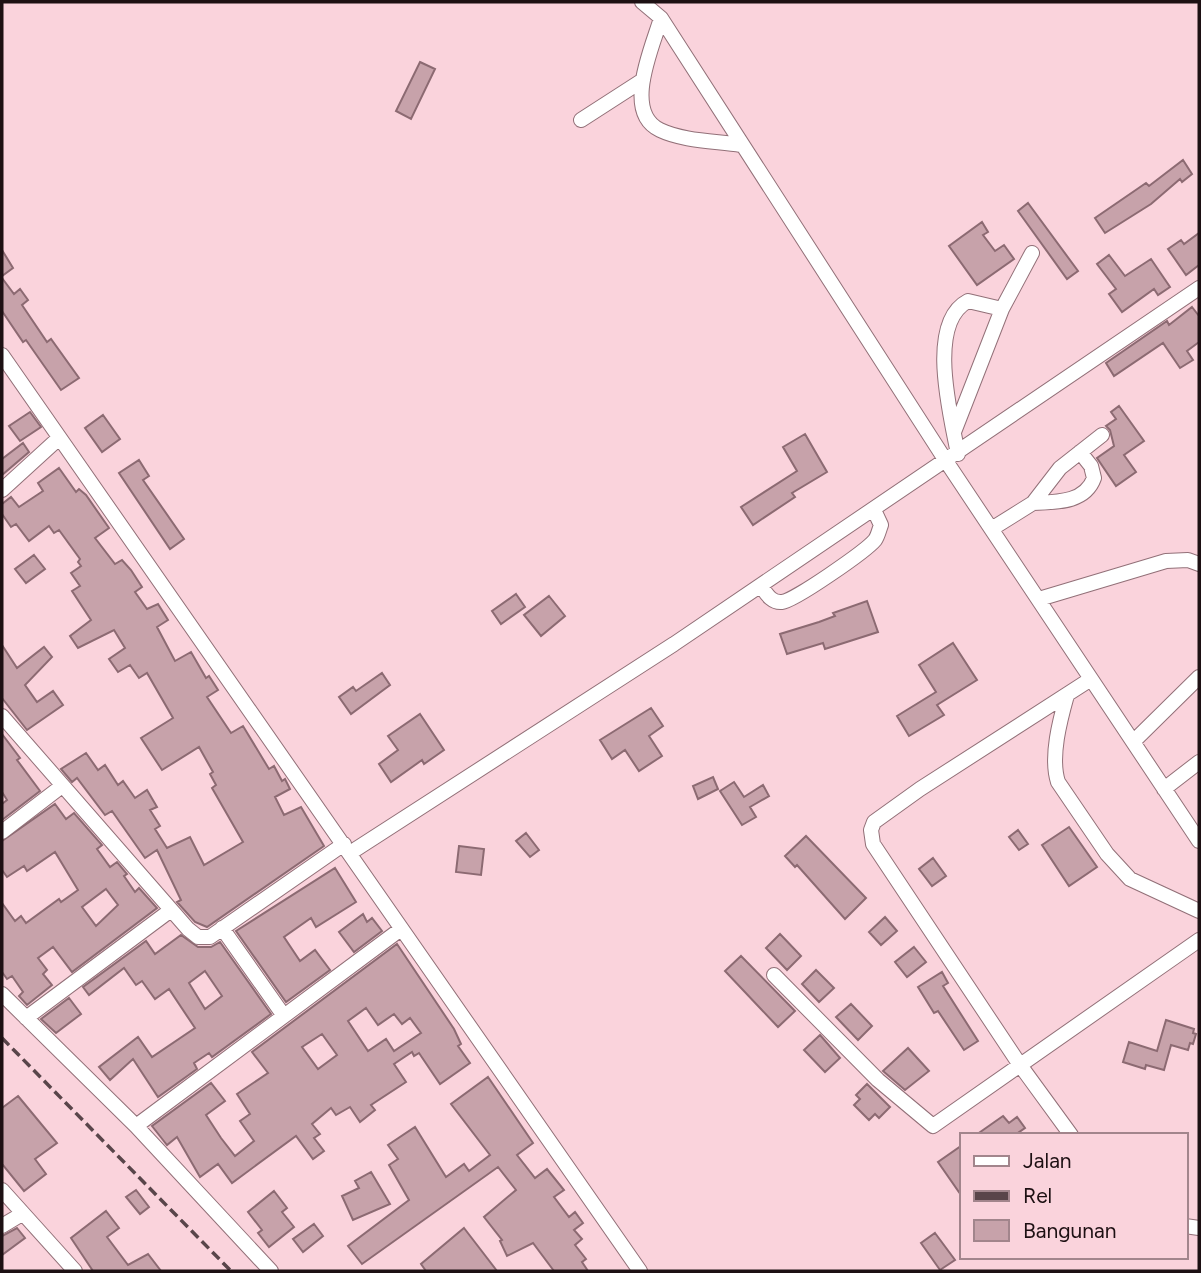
<svg xmlns="http://www.w3.org/2000/svg" width="1201" height="1273" font-family="Figtree,sans-serif">
	<rect width="100%" height="100%" fill="#fad3dc"/>
	<path fill="#c7a2aa" stroke="#8c6a72" stroke-width="2" fill-rule="evenodd" d="M420,62L435,69L411,119L396,111Z
		M1183,160L1192,174L1182,182L1180,179L1151,204L1105,233L1095,218L1146,183L1149,186Z
		M1028,203L1078,271L1067,279L1018,211Z
		M982,222L988,232L983,235L995,251L1004,245L1014,259L977,285L949,246Z
		M1199,233V265L1186,275L1168,249L1181,240L1184,244Z
		M2,250L13,268L2,276Z
		M1109,255L1125,276L1151,259L1170,287L1158,295L1154,289L1122,312L1109,294L1116,289L1097,264Z
		M2,278L14,294L20,289L28,300L22,305L47,342L51,339L79,378L61,390L26,340L23,342L2,311Z
		M1192,307L1199,316V342L1187,351L1193,360L1180,368L1163,343L1114,376L1106,363L1167,321L1169,325Z
		M1119,406L1144,441L1124,455L1136,472L1116,486L1097,458L1114,446L1110,430L1106,426L1116,419L1111,412Z
		M30,412L41,427L20,441L9,426Z
		M103,415L120,439L102,452L85,428Z
		M805,434L827,472L792,493L795,497L753,525L741,507L797,471L783,447Z
		M23,443L29,452L2,475V459Z
		M139,460L149,476L143,480L184,539L170,549L119,473Z
		M59,468L76,492L79,489L86,495L109,528L95,538L115,564L122,560L131,570L142,587L135,592L147,609L158,604L168,620L157,627L175,661L191,652L206,678L209,676L218,690L207,697L231,733L243,726L269,769L274,766L282,781L285,779L290,789L275,797L284,815L301,807L324,846L207,927L195,922L177,902L181,900L157,850L145,858L112,811L105,815L77,778L72,782L61,769L86,753L98,770L105,765L118,785L123,781L135,798L147,790L157,807L150,810L160,826L155,829L167,848L190,837L204,865L243,842L212,788L216,785L210,774L213,772L199,747L162,770L141,738L173,718L147,673L139,678L130,665L118,672L109,659L125,648L114,630L78,648L70,636L91,620L72,591L80,586L71,573L81,566L78,562L80,559L59,530L54,533L49,526L29,541L16,524L11,527L2,514V504L11,497L19,507L43,491L38,483Z
		M34,555L45,569L26,583L15,569Z
		M516,594L525,607L501,624L492,611Z
		M549,596L565,616L541,636L524,615Z
		M867,601L878,632L825,649L823,643L787,654L780,634L819,622L835,616L833,613Z
		M953,643L977,680L937,705L944,715L909,736L897,716L936,692L919,665Z
		M2,645L17,668L44,647L52,657L25,685L37,702L53,691L63,705L27,730L2,698Z
		M382,673L390,685L351,714L339,697L353,687L356,691Z
		M651,708L663,726L649,736L662,756L639,771L625,750L612,759L600,740Z
		M420,714L444,750L424,764L422,760L391,782L379,764L398,750L388,736Z
		M2,734L20,758L17,760L40,791L2,820V804L7,800L2,792Z
		M713,777L718,789L698,799L693,786Z
		M734,782L744,797L763,785L769,796L750,807L756,817L742,825L720,791Z
		M55,804L66,819L74,813L102,845L97,849L110,867L117,862L127,874L124,876L135,892L139,888L157,908L72,972L53,947L38,958L47,970L43,974L52,985L27,1005L19,996L23,992L12,976L7,979L2,972V903L15,921L21,916L26,923L59,899L61,902L78,890L55,852L27,871L24,866L7,877L2,870V841ZM106,889L118,905L96,926L82,907Z
		M1069,827L1097,867L1069,886L1042,845Z
		M1018,830L1028,844L1019,850L1009,837Z
		M526,833L539,850L530,857L516,841Z
		M806,836L866,898L845,919L797,865L795,867L785,856Z
		M459,846L484,849L481,875L456,872Z
		M933,858L946,876L932,886L919,869Z
		M335,868L356,902L316,927L311,918L284,937L300,961L315,950L330,970L286,1002L236,931Z
		M363,914L367,922L372,918L382,931L354,952L339,932Z
		M885,917L897,931L881,945L869,932Z
		M780,934L801,956L787,970L766,948Z
		M181,935L198,947H211L220,942L271,1014L212,1057L209,1053L194,1063L197,1069L158,1097L133,1059L110,1080L99,1067L138,1037L152,1057L195,1028L169,989L155,999L142,981L136,985L124,968L89,995L83,987L146,941L155,954ZM205,971L222,996L205,1009L189,983Z
		M397,944L454,1029L461,1044L458,1046L470,1063L440,1084L419,1053L414,1056L412,1052L394,1064L406,1082L371,1105L375,1110L360,1122L350,1107L336,1115L331,1108L312,1124L320,1134L314,1138L324,1151L313,1159L296,1136L232,1183L218,1164L200,1177L177,1137L167,1145L163,1140L152,1126L211,1083L225,1101L206,1115L221,1138L235,1156L254,1141L240,1121L250,1114L237,1094L268,1073L252,1052ZM366,1008L378,1025L394,1014L402,1024L410,1018L421,1033L394,1051L386,1039L368,1051L348,1021ZM322,1034L337,1055L318,1069L302,1047Z
		M914,947L926,962L907,977L895,962Z
		M741,956L795,1011L778,1027L725,971Z
		M816,970L834,988L819,1002L802,984Z
		M942,972L948,983L943,986L978,1041L964,1050L938,1011L934,1013L918,987Z
		M69,998L81,1014L56,1033L41,1019Z
		M851,1004L872,1026L858,1040L836,1017Z
		M1166,1020L1194,1029L1193,1033L1196,1034L1193,1044L1190,1043L1188,1050L1171,1045L1164,1070L1146,1065L1145,1069L1123,1062L1129,1042L1157,1051Z
		M820,1035L840,1058L825,1072L804,1050Z
		M908,1048L929,1071L905,1090L883,1071Z
		M488,1077L533,1143L517,1155L535,1178L547,1169L564,1190L554,1197L569,1217L575,1212L583,1223L574,1230L582,1239L575,1245L586,1259L582,1262L588,1271H554L533,1243L507,1256L500,1241L502,1240L484,1217L516,1190L498,1167L362,1264L348,1246L409,1200L389,1165L398,1159L388,1145L415,1127L446,1177L464,1164L469,1171L490,1155L451,1104Z
		M867,1084L890,1107L879,1118L875,1114L869,1120L854,1105L860,1099L856,1095Z
		M18,1096L57,1143L35,1159L46,1174L24,1191L2,1164V1108Z
		M1003,1116L1009,1123L1017,1117L1025,1128L1015,1135H976Z
		M961,1146V1195L938,1162Z
		M371,1172L390,1204L353,1220L342,1196L359,1188L355,1181Z
		M136,1190L149,1207L140,1214L126,1197Z
		M274,1191L287,1208L282,1212L294,1227L269,1247L258,1233L262,1230L248,1212Z
		M106,1211L119,1228L107,1237L128,1265L148,1254L161,1271H93L71,1238Z
		M314,1224L323,1236L303,1252L293,1239Z
		M17,1228L25,1238L2,1255V1236Z
		M464,1228L497,1271H426L421,1264Z
		M935,1233L955,1260L940,1270L921,1243Z"/>
	<g fill="none" stroke-linecap="round" stroke-linejoin="round">
		<defs>
			<path id="minor" d="M642,2L661,18L946,461L1199,841
				M661,18C653,46 622,112 660,130C683,141 715,141 741,145
				M581,120L643,80
				M2,355L640,1271
				M954,432L1002,309L1032,253
				M958,454C951,416 926,323 968,301L1002,309
				M2,490L59,438
				M1033,503C1056,502 1085,503 1094,478L1091,466L1080,452
				M993,528L1033,503L1060,468L1102,435
				M761,586C766,593 771,603 782,602C794,601 866,551 875,540C878,536 879,530 881,525L874,510
				M1039,599L1166,561L1188,560L1199,564
				M1067,695C1060,720 1050,757 1058,782L1107,854L1130,879L1199,911
				M2,716L188,929L198,937H210L344,844
				M1134,741L1199,677
				M1164,789L1199,762
				M2,832L62,786
				M350,853L674,644L1199,288
				M222,928L284,1016
				M774,975L878,1080L933,1126L1199,940
				M2,994L136,1126L271,1271
				M26,1018L171,910
				M136,1126L401,929
				M1071,1135L1020,1065L873,844L871,830L874,822L920,789L1091,679
				M2,1190L75,1271
				M2,1226L22,1214
				M1185,1226L1199,1228"/>
		</defs>
		<use href="#minor" stroke="#927078" stroke-width="16"/>
		<use href="#minor" stroke="#fff" stroke-width="14"/>
		<path stroke="#59454a" stroke-width="3.5" stroke-dasharray="10 5" stroke-linecap="butt" d="M2,1038L231,1271"/>
	</g>
	<rect width="1201" height="1273" fill="none" stroke="#1d1013" stroke-width="7"/>
	<rect x="960" y="1133" width="228" height="126" fill="#fad3dc" stroke="#a2858c" stroke-width="2"/>
	<rect x="974" y="1156" width="35" height="10" fill="#ffffff" stroke="#a2858c" stroke-width="2"/>
	<text x="1023" y="1168" font-size="21" fill="#1d1013">Jalan</text>
	<rect x="974" y="1191" width="35" height="10" fill="#59454a" stroke="#a2858c" stroke-width="2"/>
	<text x="1023" y="1203" font-size="21" fill="#1d1013">Rel</text>
	<rect x="974" y="1220" width="35" height="21" fill="#c7a2aa" stroke="#a2858c" stroke-width="2"/>
	<text x="1023" y="1238" font-size="21" fill="#1d1013">Bangunan</text>
</svg>
